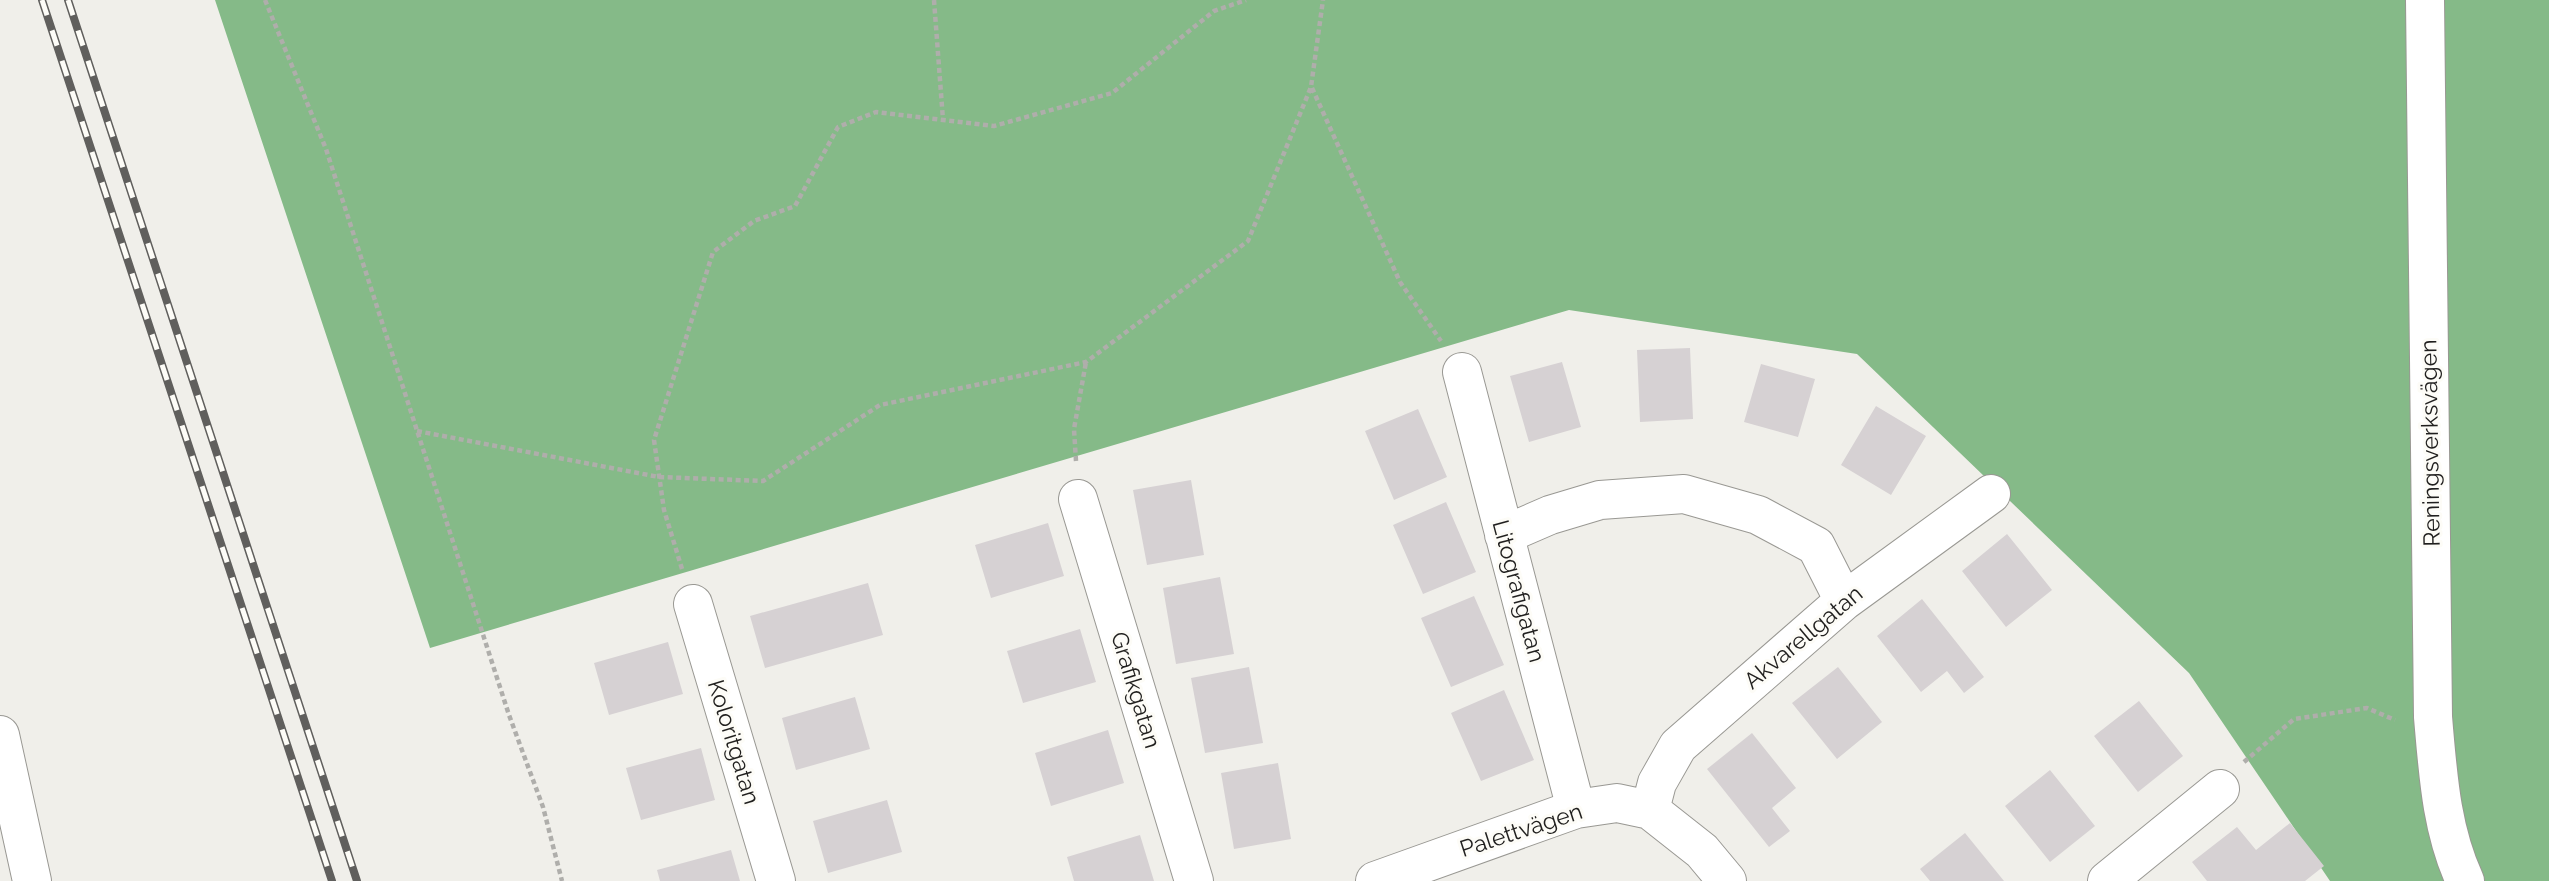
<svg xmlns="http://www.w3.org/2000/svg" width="2549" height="881" font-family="Raleway,sans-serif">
	<rect width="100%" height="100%" fill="#f0efea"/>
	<path fill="#85ba88" d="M215,0H2549V881H2330L2189,673L1857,354L1569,310L430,648Z"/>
	<path fill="#d6d1d3" d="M1690,348L1693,419L1640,422L1637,350Z
		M1562,362L1581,427L1529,442L1510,376Z
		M1761,364L1815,379L1798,437L1744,422Z
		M1876,406L1926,436L1891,495L1841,465Z
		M1418,409L1447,477L1394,500L1365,431Z
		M1191,480L1204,555L1147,565L1133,490Z
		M1446,502L1476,572L1423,594L1393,525Z
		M1048,523L1064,576L991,598L975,545Z
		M2007,534L2052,590L2006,627L1962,571Z
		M1220,577L1234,654L1176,664L1163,588Z
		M868,583L883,635L765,668L750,616Z
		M1474,596L1504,665L1451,687L1421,618Z
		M1922,599L1984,677L1964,693L1947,671L1921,692L1877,636Z
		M1080,629L1096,682L1023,703L1007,651Z
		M668,642L683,694L609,715L594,663Z
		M1249,667L1263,743L1205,753L1191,678Z
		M1838,667L1882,722L1837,759L1792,703Z
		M1504,690L1534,760L1481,781L1451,713Z
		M855,697L870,749L796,770L782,718Z
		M2139,701L2183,756L2138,792L2094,736Z
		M1108,730L1124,783L1051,806L1035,753Z
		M1752,733L1796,788L1772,808L1790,831L1769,847L1707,769Z
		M701,748L715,800L641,820L626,768Z
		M1278,763L1291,839L1234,849L1221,773Z
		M2050,770L2095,826L2050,862L2005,806Z
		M887,800L902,852L828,873L813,821Z
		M2290,823L2324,866L2305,881H2207L2192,862L2237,827L2256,850Z
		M1965,833L2004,881H1930L1920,869Z
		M1140,835L1154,881H1074L1067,857Z
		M731,850L740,881H660L657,870Z"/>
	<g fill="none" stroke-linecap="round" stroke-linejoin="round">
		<defs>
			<path id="minor" d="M2425,0L2433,717C2438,774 2441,829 2465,881
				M1462,372L1576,809
				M1078,499L1194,881
				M1504,535L1550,515L1600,500L1684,494L1758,515L1816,546L1844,601
				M693,604L776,881
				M0,735L32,881
				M1650,810L1657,783L1678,746L1844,601L1991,494
				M1375,881L1576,809L1617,803L1650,810L1702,851L1727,881
				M2107,881L2220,789"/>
		</defs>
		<use href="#minor" stroke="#999893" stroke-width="40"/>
		<path stroke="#afaeab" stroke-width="4.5" stroke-dasharray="5 3.5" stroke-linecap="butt" d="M265,0L326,149L509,715L543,807L562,881
			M934,0L943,120
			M1312,88L1400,282L1441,341
			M417,431L659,477L763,481L880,405L1086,362L1248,241L1311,87L1323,0
			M1076,461L1074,429L1086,362
			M682,569L664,510L654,440L713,252L754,221L795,206L838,127L876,112L994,126L1112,93L1214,11L1246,0
			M2244,762L2294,719L2367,708L2395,720"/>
		<use href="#minor" stroke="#fff" stroke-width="38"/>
		<defs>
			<path id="rail" d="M42,0L332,881
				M68,0L357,881"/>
		</defs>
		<use href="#rail" stroke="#605f5d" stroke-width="8"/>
		<use href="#rail" stroke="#fdfcf7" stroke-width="5" stroke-dasharray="16" stroke-linecap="butt"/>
	</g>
	<g text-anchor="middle" stroke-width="6" stroke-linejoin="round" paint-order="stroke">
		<g font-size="23" fill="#201f1e" stroke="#fdfcf7">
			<text transform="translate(2430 443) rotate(-91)" y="8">Reningsverksvägen</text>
			<text transform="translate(1519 591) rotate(75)" y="8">Litografigatan</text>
			<text transform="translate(1803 637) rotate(-40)" y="8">Akvarellgatan</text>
			<text transform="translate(1136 690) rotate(73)" y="8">Grafikgatan</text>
			<text transform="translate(734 742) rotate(73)" y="8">Koloritgatan</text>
			<text transform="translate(1521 830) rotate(-18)" y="8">Palettvägen</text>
		</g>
	</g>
</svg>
